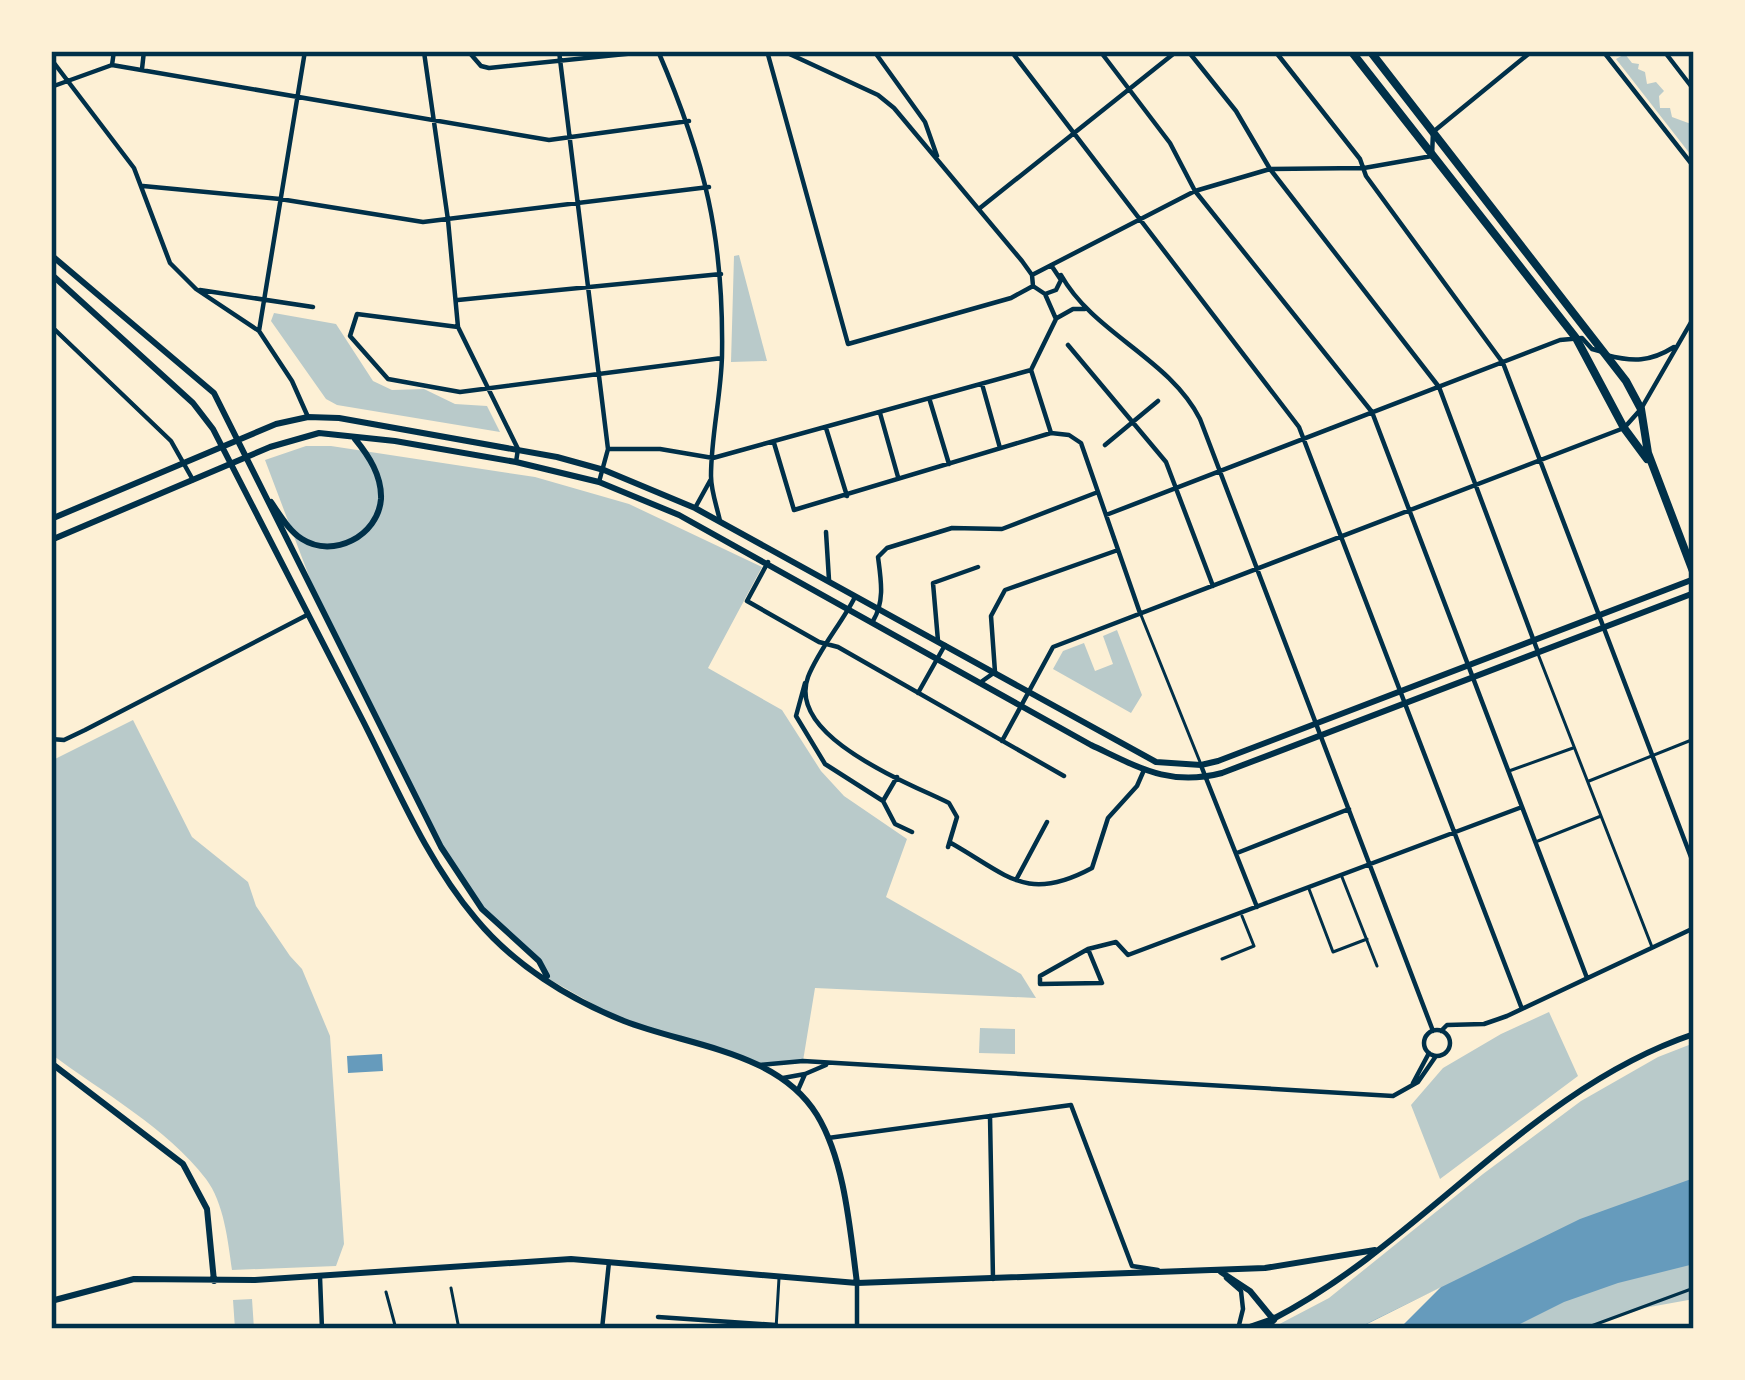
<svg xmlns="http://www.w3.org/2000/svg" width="1745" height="1380" font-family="'Fira Sans',sans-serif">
	<rect width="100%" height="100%" fill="#fdf0d5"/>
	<path fill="#b9caca" d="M1625,54L1632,63L1639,64L1638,69L1645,72L1647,84L1656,82L1664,91L1659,96L1660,108H1670L1672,117L1691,124L1694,159L1616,59Z
		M739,255L767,361L731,362L734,256Z
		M274,313L336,324L373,381L392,390L424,389L455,404L487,406L500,432L337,405L326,399L271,321Z
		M306,446H331L535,477L629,504L762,567L708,668L782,710L821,771L844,796L907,839L886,897L1021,974L1036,998L815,988L803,1061L760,1065L623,1021L549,979L539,961L482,909L441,847L326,621L265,460Z
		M1117,630L1142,695L1131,713L1053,669L1063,651L1084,643L1095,671L1113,664L1103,636Z
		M133,720L192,837L248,882L256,906L290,956L302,969L330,1036L344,1244L336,1266L232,1270C228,1241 224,1203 206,1179C167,1128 102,1092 51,1054V761Z
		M1549,1012L1578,1076L1440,1179L1411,1105L1443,1068L1501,1034Z
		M980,1028L1015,1029V1054L979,1053Z
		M1694,1043V1299L1644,1308L1583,1329H1270L1329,1298L1483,1174L1581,1101L1658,1057Z
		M252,1299L254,1329H235L233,1300Z"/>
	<path fill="#669bbc" d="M382,1054L383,1071L348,1073L347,1056Z
		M1694,1178V1264L1618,1283L1564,1302L1510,1329H1356L1580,1219Z"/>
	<path fill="#fdf0d5" d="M1441,1287L1399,1329H1359L1361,1327Z"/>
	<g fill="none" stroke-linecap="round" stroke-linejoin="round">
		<path stroke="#003049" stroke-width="3" d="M451,1288L459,1329
			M386,1292L396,1329
			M776,1329L779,1278
			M1583,1329L1694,1288"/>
		<path stroke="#003049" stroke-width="3" d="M1141,615L1200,762
			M1538,654L1652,947
			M1509,771L1573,748
			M1589,781L1694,739
			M1538,841L1601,816
			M1342,877L1377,966
			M1309,889L1333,952L1367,939
			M1222,959L1254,946L1242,916"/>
		<path stroke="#003049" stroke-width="4.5" d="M468,51L481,66L489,68L655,51
			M559,51L608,449L599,482
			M658,51C705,160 724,237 722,356C721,396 711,436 711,476C711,491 717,507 720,521
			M767,51L848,344L1011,298L1033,286
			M783,51L878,95L894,108L1022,261L1032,275L1033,286L1045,294L1056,290L1061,280L1051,265
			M874,51L925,122L937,156
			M1011,51L1299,427L1522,1009
			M1100,51L1170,143L1195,191L1372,412L1587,978
			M1188,51L1236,111L1270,169L1439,387L1538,652
			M1275,51L1360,159L1366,176L1503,363L1694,865
			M1603,51L1694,167
			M1664,51L1694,90
			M424,52L448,220L458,327L518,449L516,462
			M51,59L134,168L170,263L196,289L259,331L292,381L308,417
			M112,65L114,51
			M142,69L144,51
			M51,87L112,65L549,140L689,121
			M143,186L280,199L423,222L709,187
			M980,208L1177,51
			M1032,275L1195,191L1270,169L1364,168L1432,156L1433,132L1532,51
			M1061,275C1094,334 1169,358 1200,419L1433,1031
			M200,290L313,307
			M458,300L721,274
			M1057,318L1073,309H1085
			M51,326L171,441L193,480
			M458,327L357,314L350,336L388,379L460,392L722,358
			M259,331L305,51
			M1068,345L1166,462L1213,586
			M1606,355C1633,362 1650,362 1674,347
			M1031,370L1051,433
			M982,384L1000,448
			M930,401L949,464
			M880,413L898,477
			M826,428L847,496
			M774,443L794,510L1051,433L1069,435L1081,443L1140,613
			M1105,445L1158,401
			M608,449H660L713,458L1031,370L1056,319L1045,294
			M695,508L711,479
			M1106,515L1560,340L1582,338L1592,349L1603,352
			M826,532L829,580
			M768,562L747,601L819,642L838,647L1064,776
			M855,597C842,623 819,649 808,677C786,737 909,783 949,803L957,817L948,847
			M873,621C885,601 881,580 878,557L887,548L952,528L1002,529L1098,492
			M938,641L933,583L978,567
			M981,682L995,672L991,616L1005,590L1118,550
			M805,683L796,716L825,764L883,801L895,824L912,832
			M918,693L945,645
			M51,739L64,740L85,730L307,615
			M1002,741L1053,647L1624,428L1641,409L1694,317
			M1202,768L1257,907
			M883,801L897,777
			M951,843C1009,876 1027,903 1092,868L1108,818L1137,786L1144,770
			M1237,853L1349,809
			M1016,880L1047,822
			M1088,949L1102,983L1040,984V976L1088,949L1116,942L1128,955L1522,807
			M1424 1043a13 13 0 1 1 26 0a13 13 0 1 1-26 0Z
			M1441,1031L1447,1025L1484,1024L1507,1016L1694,928
			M760,1065L803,1061L1393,1096L1418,1082L1436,1056
			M783,1078L805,1074
			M1413,1083L1429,1053
			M798,1090L805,1074L826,1065
			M990,1116L993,1279
			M828,1138L1071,1105L1132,1266L1158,1270
			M320,1277L322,1329
			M1226,1278L1241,1291L1243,1309L1238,1329
			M658,1317L776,1325
			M602,1329L609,1262
			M857,1329V1283
			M1242,1329L1268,1320"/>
		<path stroke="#003049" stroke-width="6" d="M51,255L214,393L441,847L482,909L539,961L547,976
			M51,274L193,403L213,429C262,526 313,623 363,721C397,788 427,861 476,919C514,965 569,999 624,1021C688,1046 778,1051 817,1115C845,1161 850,1230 857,1283
			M271,502C280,515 289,531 302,539C333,559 378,536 381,499C382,476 369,456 355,439
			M51,519L276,424L308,417L339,418L557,457L604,470L695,508L1156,762L1201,765L1218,761L1694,579
			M51,540L270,447L319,433L395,441L516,462L599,482L679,515L1091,745C1138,767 1169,787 1222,773L1694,593
			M51,1063L183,1164L207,1209L214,1281
			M1221,1272L1250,1291L1273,1319C1424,1241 1530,1089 1694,1034
			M51,1301L134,1279L255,1280L571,1259L857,1283L1265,1268L1375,1250"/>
		<path stroke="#003049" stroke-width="8" d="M1351,51L1576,338L1624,428L1647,459
			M1370,51L1626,381L1641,409L1648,453L1694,574"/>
		<path stroke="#003049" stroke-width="9" d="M1262,1329L1273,1319"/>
	</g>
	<rect width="1745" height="1380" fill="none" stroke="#fdf0d5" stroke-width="108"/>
	<rect x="54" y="54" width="1637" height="1272" fill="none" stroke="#003049" stroke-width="4.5"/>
</svg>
